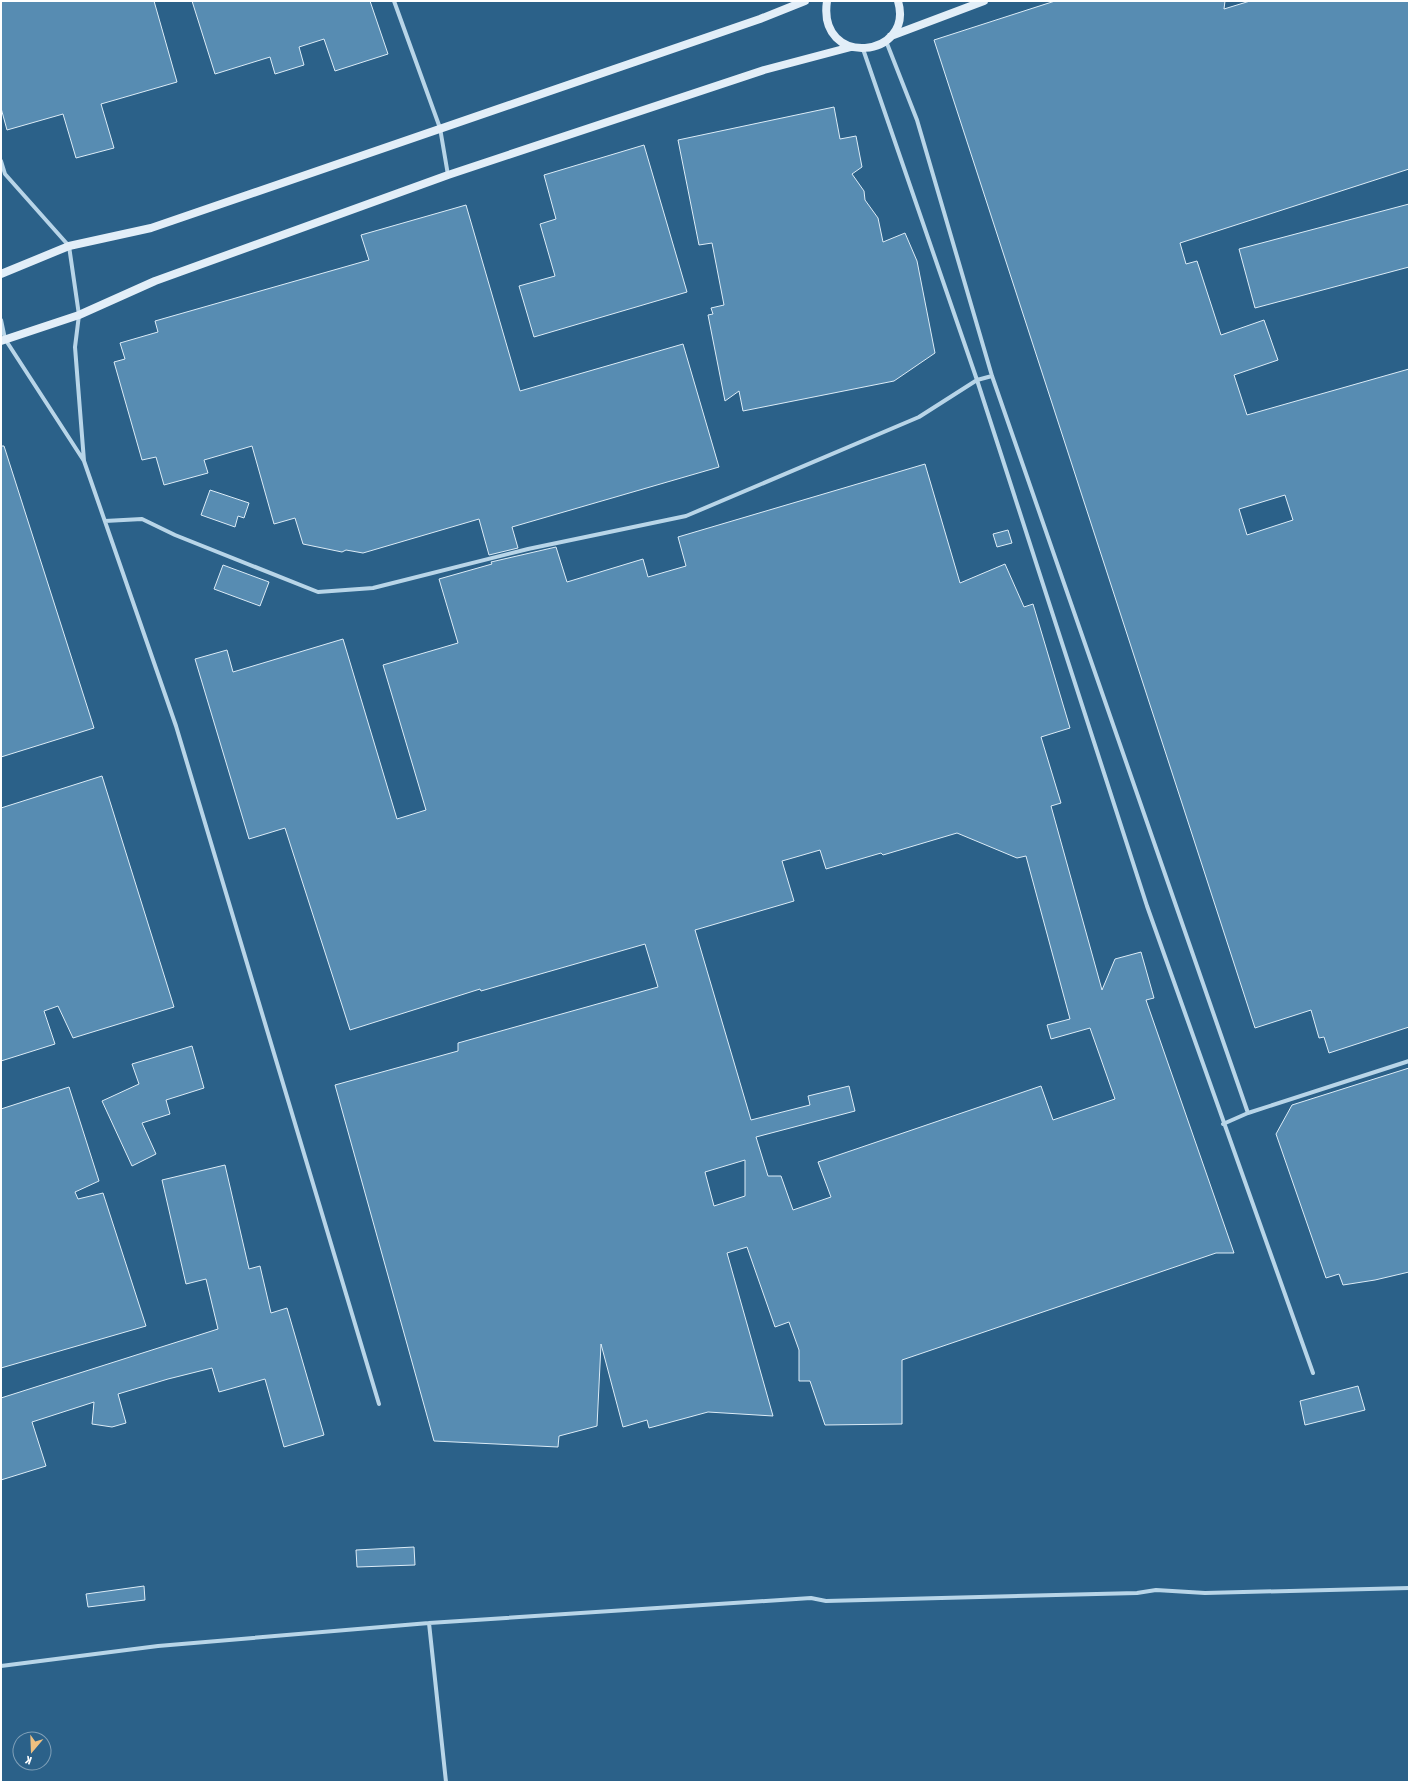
<svg xmlns="http://www.w3.org/2000/svg" width="1410" height="1783" font-family="'Asap Condensed',sans-serif">
	<rect width="100%" height="100%" fill="#2b6189"/>
	<path fill="#578cb2" stroke="#dcecf7" fill-rule="evenodd" d="M1,1H154L177,82L101,104L114,148L76,158L63,114L7,130L1,108Z
		M192,1H370L388,54L335,71L324,39L299,47L304,65L275,74L270,57L215,74Z
		M1055,1H1225L1224,9L1250,1H1409V169L1180,243L1186,264L1197,261L1221,335L1264,320L1278,360L1234,375L1247,415L1409,369V1027L1329,1053L1324,1037L1319,1038L1311,1010L1255,1028L934,40ZM1285,495L1293,520L1247,535L1239,509Z
		M834,107L840,139L856,136L862,167L852,174L864,191L865,200L878,218L883,242L905,233L917,261L935,353L894,381L743,411L739,391L725,401L708,315L713,314L711,308L724,305L712,243L699,245L678,140Z
		M644,145L687,292L534,337L519,286L555,276L540,224L556,219L544,175Z
		M1409,204V267L1255,308L1239,249Z
		M466,205L520,391L683,344L719,467L512,527L518,548L489,555L479,519L363,553L346,550L342,552L303,544L295,518L274,524L252,446L204,460L208,473L164,485L156,457L142,460L114,362L125,359L120,343L158,332L155,321L369,260L361,235Z
		M1,446H4L94,728L1,757Z
		M925,464L960,583L1005,564L1024,607L1033,604L1070,728L1041,737L1061,803L1051,806L1102,990L1115,959L1141,952L1154,998L1146,1000L1234,1253H1216L902,1360V1424L825,1425L810,1381H799V1350L789,1322L775,1327L747,1247L727,1253L773,1416L708,1412L649,1428L647,1420L623,1427L601,1344L597,1426L559,1436L558,1447L434,1441L335,1085L458,1051V1043L658,987L645,944L481,991L480,989L350,1030L285,828L249,839L195,659L227,650L233,672L343,639L397,819L426,810L383,665L458,643L439,579L492,564L491,562L556,547L567,582L643,559L648,577L686,566L678,537ZM957,833L1017,858L1026,856L1070,1019L1047,1025L1051,1039L1090,1028L1115,1099L1053,1120L1041,1086L818,1162L831,1197L793,1210L781,1176H768L756,1137L855,1111L849,1086L808,1096L810,1105L751,1120L695,930L794,901L782,861L820,850L826,869L881,853L883,855ZM745,1160V1196L714,1206L705,1172Z
		M210,490L249,503L244,518L238,516L235,527L201,515Z
		M1008,530L1012,543L997,547L993,534Z
		M223,565L269,582L260,606L214,589Z
		M102,776L174,1007L73,1038L58,1006L44,1011L55,1044L1,1061V808Z
		M192,1046L204,1088L166,1100L170,1114L142,1123L156,1154L132,1166L102,1101L139,1084L132,1064Z
		M1409,1068V1272L1375,1280L1343,1285L1339,1274L1326,1278L1276,1134L1292,1105Z
		M69,1087L99,1181L75,1192L78,1199L103,1193L146,1326L1,1368V1109Z
		M225,1165L249,1269L260,1266L271,1313L287,1308L324,1435L284,1447L265,1379L219,1392L212,1368L168,1379L118,1394L126,1423L112,1427L92,1424L94,1402L32,1422L46,1466L1,1480V1398L218,1329L206,1279L186,1284L162,1180Z
		M1358,1386L1365,1410L1305,1425L1300,1401Z
		M414,1547L415,1565L357,1567L356,1550Z
		M144,1586L145,1600L88,1607L86,1594Z"/>
	<g fill="none" stroke-linecap="round" stroke-linejoin="round">
		<path stroke="#b8d5e8" stroke-width="4" d="M394,1L440,128L448,175
			M886,41L917,120L992,376L1248,1113
			M863,49L977,380L1147,906L1313,1373
			M1,161L5,174L69,246L79,315L75,347L84,461
			M1,320L5,339L84,461L176,726L379,1404
			M105,521L142,519L175,535L318,592L373,588L528,549L686,516L919,417L977,380L992,376
			M1223,1124L1248,1113L1409,1061
			M429,1623L446,1782
			M1,1666L158,1646L429,1623L811,1598L826,1601L1137,1593L1156,1590L1205,1593L1409,1588"/>
		<path stroke="#e2eef8" stroke-width="8" d="M827,1C817,69 915,58 898,1
			M891,36L984,1
			M1,274L69,246L151,228L760,19L805,1
			M1,341L79,315L155,281L448,175L764,70L851,47"/>
	</g>
	<rect width="1410" height="1783" fill="none" stroke="#ffffff" stroke-width="4"/>
	<g transform="translate(32 1751) rotate(199)"><circle r="19" fill="#2b6189" stroke="#80a0b8"/>
	<path d="M0-3L7 15L0 10L-7 15Z" fill="#efc080"/>
	<text y="-6" font-size="11" font-weight="bold" text-anchor="middle" fill="#ffffff">K</text>
	</g>
</svg>
